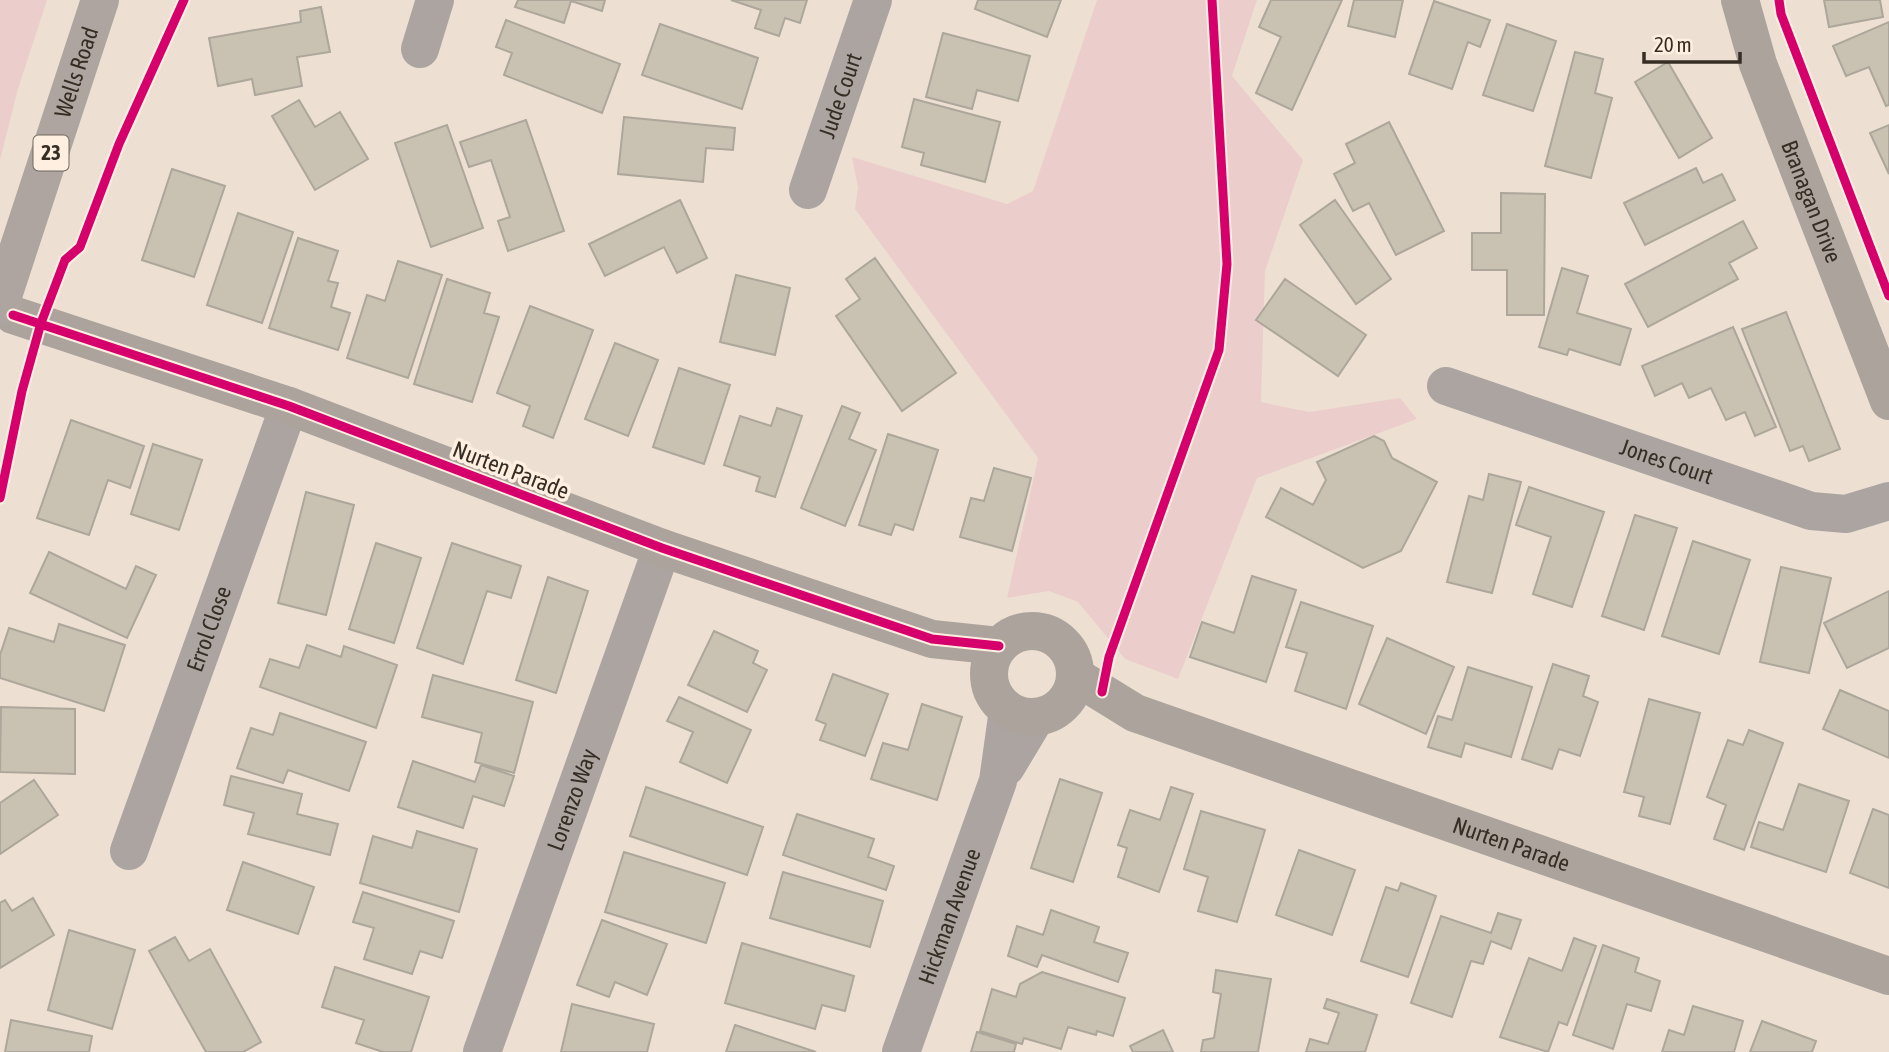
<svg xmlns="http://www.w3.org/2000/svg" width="1889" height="1052" font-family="'Asap Condensed',sans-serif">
	<rect width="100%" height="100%" fill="#ede0d3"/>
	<path fill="#ebcecb" d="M0,0H47L18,89L0,160Z
		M1097,0H1257L1232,76L1303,160L1265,271L1261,402L1309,412L1400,398L1417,419L1257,478L1178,679L1125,659L1078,602L1049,591L1007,598L1038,458L855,209L858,187L852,157L1007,204L1033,191Z"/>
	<path fill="#c9c1b2" stroke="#ada69b" stroke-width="2" d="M518,0H605L602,11L571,1L564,23L515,7Z
		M731,0H807L800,23L785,18L779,36L755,28L761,10Z
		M978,0H1061L1047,37L975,9Z
		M1271,0H1342L1292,110L1256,93L1281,37L1259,27Z
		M1354,0H1403L1395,37L1348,26Z
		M1824,0H1880L1883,17L1829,27Z
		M1434,1L1490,20L1480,47L1468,42L1452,89L1409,74Z
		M321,7L330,52L297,57L302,86L255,95L252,79L218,86L209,38L301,22L300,11Z
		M506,20L620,64L602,113L504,75L512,53L496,47Z
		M1889,22V105L1886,106L1869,67L1846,76L1833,46Z
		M660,24L758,58L742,109L642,75Z
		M1507,24L1556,41L1533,111L1483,95Z
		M943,33L1030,56L1018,101L977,90L972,109L926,97Z
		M1575,52L1603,59L1595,93L1612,98L1591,178L1545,166Z
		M1668,62L1712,138L1679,158L1635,82Z
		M914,99L1000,122L985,182L921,165L924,153L902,147Z
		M299,100L315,127L340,112L368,159L315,190L272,116Z
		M624,117L735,128L733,150L706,148L703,182L618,174Z
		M526,120L564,231L508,251L498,221L510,217L491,160L469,167L460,142Z
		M1389,122L1444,231L1396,255L1369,203L1353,211L1334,174L1355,163L1346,144Z
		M447,125L483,228L431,247L395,143Z
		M1889,125V174L1870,133Z
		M1696,168L1703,183L1722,174L1735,200L1645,245L1624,203Z
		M172,169L225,186L194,277L142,260Z
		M1501,193L1545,194L1544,315H1507V270H1472V233H1501Z
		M680,200L707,258L677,273L664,247L605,276L589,244Z
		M1335,200L1391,279L1356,304L1300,225Z
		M238,213L293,232L262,323L207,305Z
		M1743,221L1757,248L1729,263L1738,279L1648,327L1625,284Z
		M298,238L338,251L328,281L338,283L331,307L350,313L338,350L269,328Z
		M875,258L956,373L902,411L836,316L860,299L846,279Z
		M398,261L442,275L408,378L347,358L367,295L385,301Z
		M1562,268L1588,276L1577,313L1631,329L1620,365L1569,349L1567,355L1539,347Z
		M736,275L790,288L775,355L720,342Z
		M447,279L490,293L484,313L499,317L472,402L414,384Z
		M1285,279L1366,335L1338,376L1256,320Z
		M530,306L593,330L553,438L523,426L530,406L497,393Z
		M1786,312L1840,449L1809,461L1803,446L1790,451L1742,329Z
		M1733,327L1776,427L1755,436L1745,412L1726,420L1711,388L1689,398L1682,383L1655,396L1642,366Z
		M615,343L658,360L628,436L585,419Z
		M679,368L730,385L704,464L653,447Z
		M842,406L860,413L849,439L876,450L845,526L801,508Z
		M777,408L802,416L775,497L756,491L760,477L724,465L740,416L771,426Z
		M71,420L144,446L130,488L108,480L89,535L37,518Z
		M888,434L938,450L913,530L895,524L891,535L859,525Z
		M1374,436L1384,441L1392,458L1437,482L1401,551L1363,568L1266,517L1281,488L1313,505L1326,480L1317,462Z
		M153,444L202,460L179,530L131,514Z
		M994,468L1031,478L1012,551L960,537L971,498L984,501Z
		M1489,474L1521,482L1492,593L1447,582L1469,496L1483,500Z
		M1529,487L1604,512L1572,607L1533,594L1551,537L1516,525Z
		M306,492L354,505L326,615L278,603Z
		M1635,515L1677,528L1644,630L1602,616Z
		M1693,541L1750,560L1719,654L1662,636Z
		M376,543L421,558L394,643L349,629Z
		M452,543L521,566L511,598L487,591L463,664L417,648Z
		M49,552L126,589L136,566L156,575L127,638L30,593Z
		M1781,567L1831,578L1809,673L1760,662Z
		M1252,576L1296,590L1266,682L1190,657L1202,622L1234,633Z
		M548,577L588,591L556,693L516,680Z
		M1889,591V648L1847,668L1824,623Z
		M1301,602L1373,626L1346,709L1295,691L1307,653L1286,647Z
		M59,624L125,645L104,711L0,678V655L9,628L54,642Z
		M714,631L758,651L753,663L767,670L747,712L688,685Z
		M1387,638L1454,667L1426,734L1359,704Z
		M307,645L341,657L344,646L397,665L376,728L260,687L270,659L299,668Z
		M1553,664L1589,676L1583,696L1598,702L1580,756L1559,749L1552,769L1522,759Z
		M1468,667L1532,687L1511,757L1465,743L1461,757L1428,747L1438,716L1452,720Z
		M833,674L888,694L865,756L820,740L826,724L816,720Z
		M433,675L533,702L514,773L475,762L482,733L422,717Z
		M1840,690L1889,711V758L1823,729Z
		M679,697L751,730L727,783L680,762L693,732L667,721Z
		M1649,699L1700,713L1670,824L1639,816L1644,797L1624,792Z
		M922,704L962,717L937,800L871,779L883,743L908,750Z
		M1,707L75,709V774L0,772Z
		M280,713L366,742L349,791L288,770L283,783L237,768L251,728L273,735Z
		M1749,730L1783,743L1744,850L1714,839L1726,805L1707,797L1728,740L1743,745Z
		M413,761L475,782L481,765L514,776L504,806L473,796L463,828L398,807Z
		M231,776L302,794L297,814L338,824L330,855L248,834L254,813L224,805Z
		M1060,779L1102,793L1073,882L1031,868Z
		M34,780L58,815L0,854V803Z
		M1799,784L1849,801L1826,872L1751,847L1759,822L1783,830Z
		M646,787L763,827L747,875L630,836Z
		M1171,787L1193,794L1159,892L1118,877L1127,848L1118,845L1130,810L1160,820Z
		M1873,809L1889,815V888L1850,873Z
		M1201,811L1265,830L1237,922L1198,911L1208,877L1184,869Z
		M797,814L874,839L868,857L894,866L886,890L783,855Z
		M417,831L477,849L459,912L360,883L373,836L412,848Z
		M1299,850L1355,870L1332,935L1276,915Z
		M624,852L725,883L706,943L605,912Z
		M243,862L314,887L298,934L227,910Z
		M783,872L883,901L870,947L770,918Z
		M1401,883L1436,896L1408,977L1361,961L1386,887L1398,891Z
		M363,892L454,921L442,958L420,951L412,974L364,959L374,928L353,922Z
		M33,898L54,935L0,968V903L5,900L12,911Z
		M1051,910L1099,927L1094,942L1128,953L1118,982L1042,955L1037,967L1008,956L1017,926L1043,935Z
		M1498,913L1521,920L1511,949L1491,941L1483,964L1471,961L1452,1017L1411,1003L1441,916L1491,933Z
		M602,920L667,944L647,995L615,982L609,997L577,985Z
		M69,930L135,950L112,1029L48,1010Z
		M175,937L189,961L210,949L261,1042L243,1052H206L149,951Z
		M1574,938L1596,946L1567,1025L1559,1022L1548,1052L1500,1037L1529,958L1562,971Z
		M742,943L854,976L845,1011L822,1005L815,1029L725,1003Z
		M1603,945L1639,958L1635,972L1660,981L1651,1011L1627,1004L1613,1049L1573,1035Z
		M335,967L429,997L411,1052H383L356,1043L364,1020L322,1007Z
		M1216,970L1271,979L1258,1052H1201L1203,1040L1214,1038L1221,994L1213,992Z
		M1042,972L1125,998L1113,1036L1097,1031L1096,1035L1068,1027L1061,1049L1024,1038L1022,1044L980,1031L992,989L1016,997L1020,984Z
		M1327,999L1377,1015L1365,1052H1306L1310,1039L1328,1044L1339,1013L1324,1008Z
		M572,1004L654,1024L647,1052H561Z
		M1693,1006L1743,1021L1734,1052H1662L1669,1030L1684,1035Z
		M11,1020L92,1036L89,1052H5Z
		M1762,1021L1816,1041L1812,1052H1750Z
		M735,1025L816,1052H726Z
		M1163,1030L1173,1052H1133L1130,1046Z
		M977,1032L1016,1044L1014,1052H971Z"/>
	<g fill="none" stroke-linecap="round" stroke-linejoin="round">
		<g stroke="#aba4a1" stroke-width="38">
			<path d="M420,49L435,0"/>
			<path id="s1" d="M808,190L873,0"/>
			<path id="s2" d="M1446,386L1811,511L1846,514L1889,501"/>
			<path d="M1006,767L1036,717"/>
			<path id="s3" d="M129,851L289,406"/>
			<path id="s4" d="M482,1052L662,548"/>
			<path id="s5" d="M901,1052L998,781L1008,710"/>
		</g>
		<g stroke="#aca39d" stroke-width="38">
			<path id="s6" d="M1740,0L1758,64L1889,401"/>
			<path d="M13,315L289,406L662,548L932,639L999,646"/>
			<circle cx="1032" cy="674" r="43"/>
			<path id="s7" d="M1075,676L1135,713L1889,976"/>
		</g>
		<path stroke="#aea5a0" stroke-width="38" id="s8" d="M0,305L100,0"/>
		<defs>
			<path id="cycleway" d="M1779,0L1781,14L1889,296
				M13,315L289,406L662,548L932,639L999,646
				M0,498L22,391L41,323L65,260L80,247L119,144L184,0
				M1102,692L1109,657L1219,350L1227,264L1212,0"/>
		</defs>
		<use href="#cycleway" stroke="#feefe1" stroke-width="13"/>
		<use href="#cycleway" stroke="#d6006c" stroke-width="9"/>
	</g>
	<g text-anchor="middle" stroke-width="7" stroke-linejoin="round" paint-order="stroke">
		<rect fill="#feefe1" stroke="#72675d" stroke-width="2" x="33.5" y="135.5" width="35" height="35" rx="5"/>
		<g font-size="21" font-weight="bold" fill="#362d24">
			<text x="51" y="160">23</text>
		</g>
		<g font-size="23" fill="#362d24" stroke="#feefe1">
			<text dy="8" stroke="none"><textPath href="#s8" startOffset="245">Wells Road</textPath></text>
			<text dy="8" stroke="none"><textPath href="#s1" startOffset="100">Jude Court</textPath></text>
			<text dy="8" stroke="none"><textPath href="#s6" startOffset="214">Branagan Drive</textPath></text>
			<text dy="8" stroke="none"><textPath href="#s2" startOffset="233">Jones Court</textPath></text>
			<text transform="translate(511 470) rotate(21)" y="8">Nurten Parade</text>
			<text dy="8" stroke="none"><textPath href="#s3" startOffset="236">Errol Close</textPath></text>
			<text dy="8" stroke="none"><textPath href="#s4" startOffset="268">Lorenzo Way</textPath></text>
			<text dy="8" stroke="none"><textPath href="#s7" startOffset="469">Nurten Parade</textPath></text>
			<text dy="8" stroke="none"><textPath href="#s5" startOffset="144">Hickman Avenue</textPath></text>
		</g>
	</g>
	<path d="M1644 52v10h96v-10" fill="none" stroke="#362d24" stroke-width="3.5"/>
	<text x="1654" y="52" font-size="21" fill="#362d24" stroke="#feefe1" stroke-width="5" paint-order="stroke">20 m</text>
</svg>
